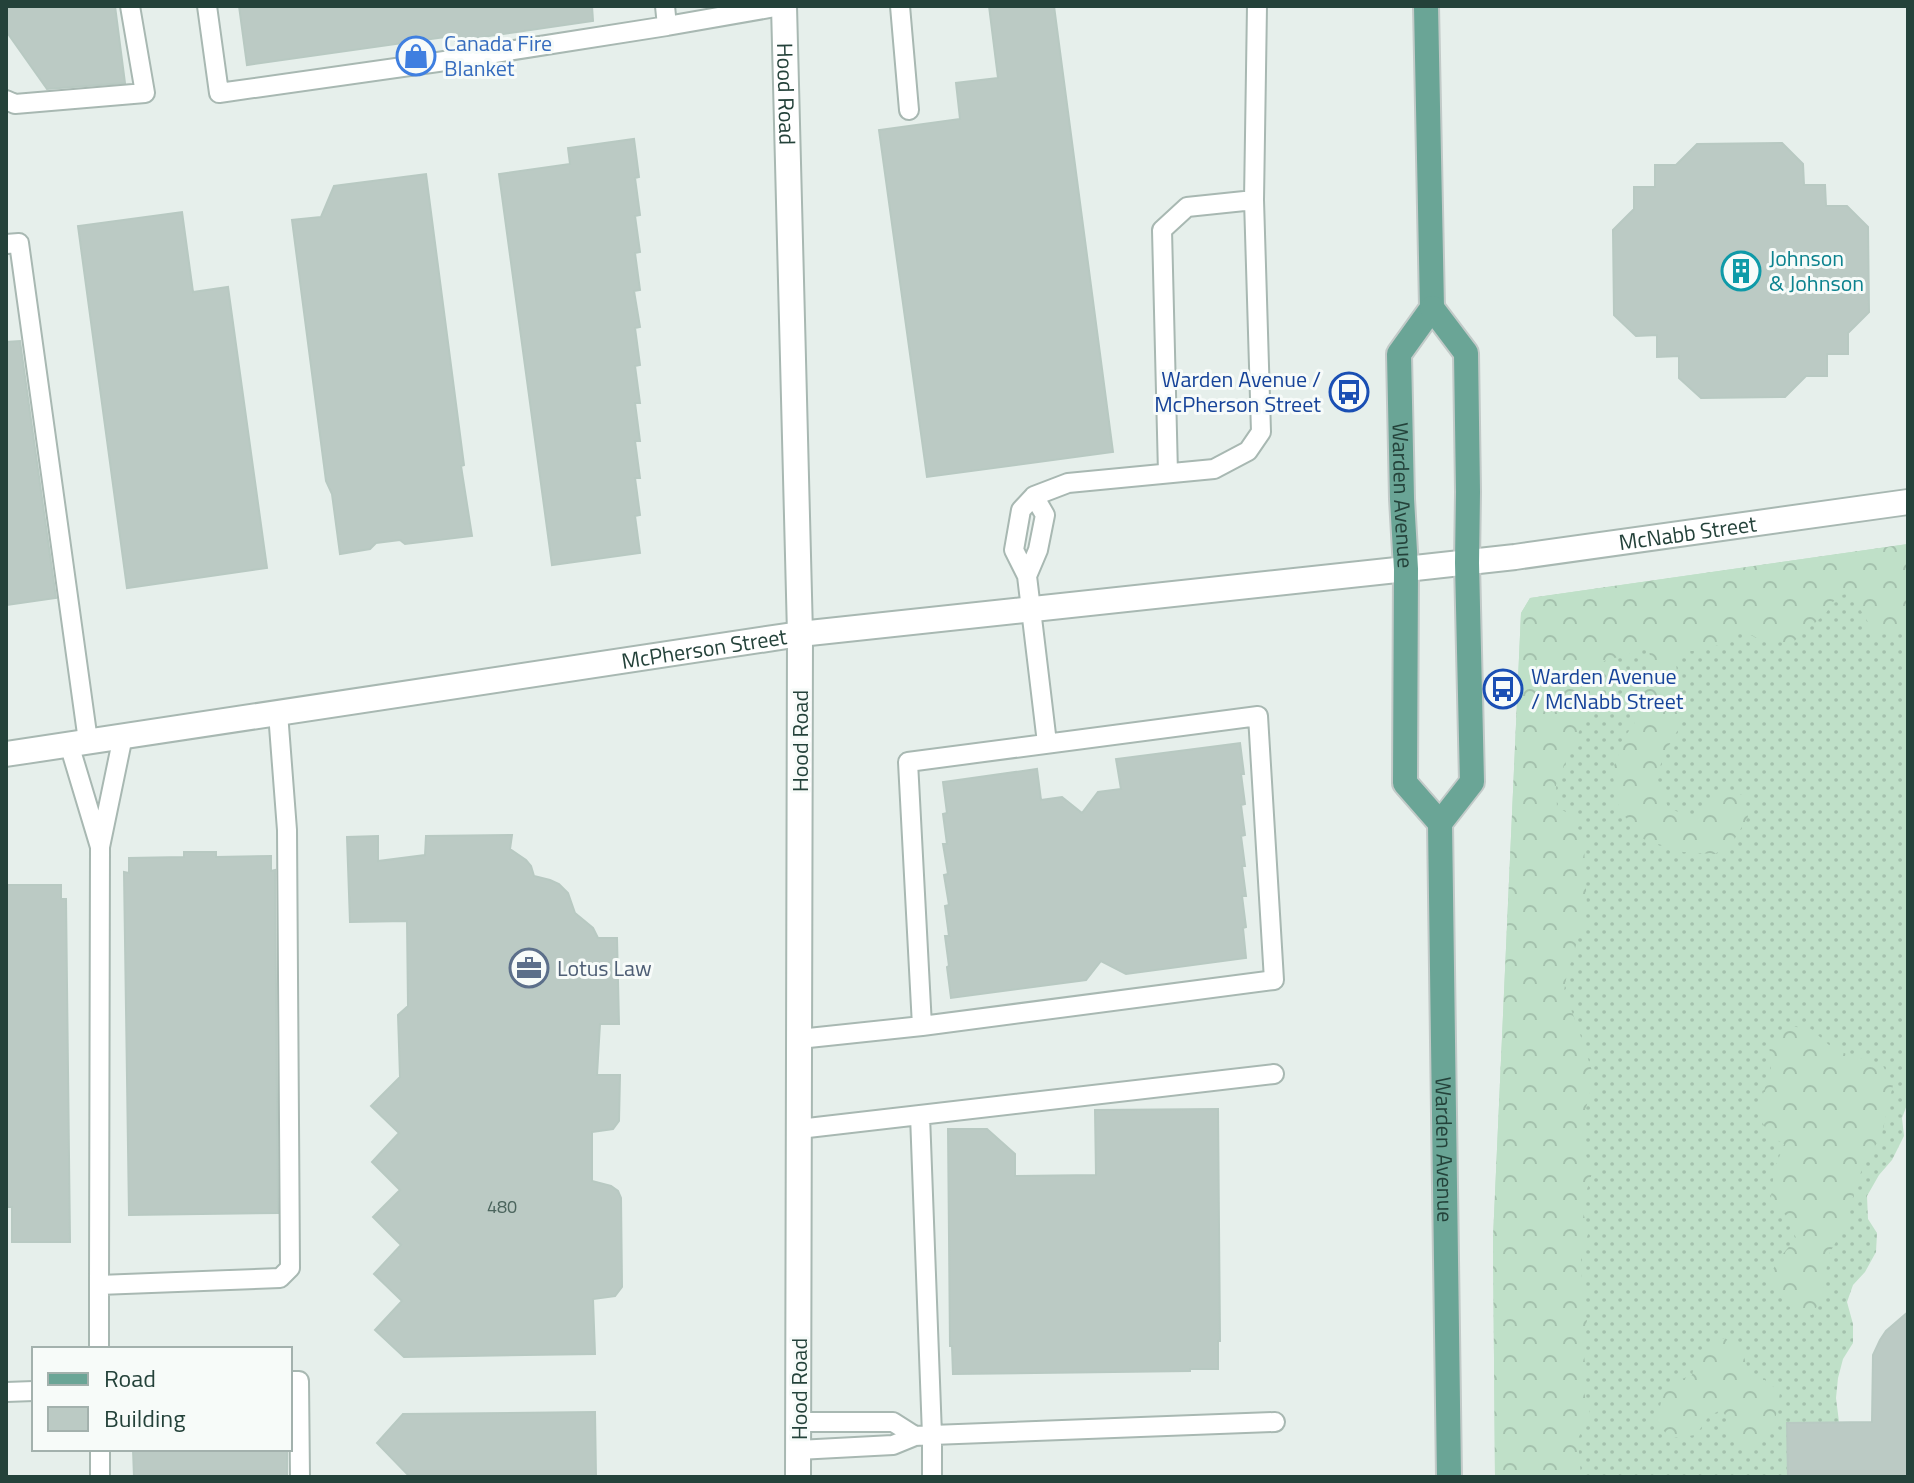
<svg xmlns="http://www.w3.org/2000/svg" width="1914" height="1483" font-family="'Titillium Web',sans-serif">
	<defs>
		<pattern id="grass-dots" width="8" height="8" patternUnits="userSpaceOnUse" patternTransform="scale(2)"><rect width="8" height="8" fill="#bfe0c8"/><path d="M2 2h.1M6 6h.1" fill="none" stroke="#a4c1ad" stroke-width="1.8" stroke-linecap="round"/></pattern>
		<pattern id="forest-crowns" width="20" height="18" patternUnits="userSpaceOnUse" patternTransform="scale(2)"><rect width="20" height="18" fill="#bfe0c8"/><path d="M2 6a3 3 0 1 1 6 0M12 15a3 3 0 1 1 6 0" fill="none" stroke="#a4c1ad"/></pattern>
	</defs>
	<rect width="100%" height="100%" fill="#e6efeb"/>
	<path fill="url(#grass-dots)" d="M1908,544V1102L1902,1118L1904,1136L1892,1160L1879,1175L1867,1196L1868,1219L1877,1233L1876,1252L1865,1272L1853,1285L1847,1302L1853,1324V1343L1843,1359L1838,1378L1836,1398L1839,1422L1787,1423L1788,1477H1495L1493,1239L1521,613L1530,598Z"/>
	<path fill="url(#forest-crowns)" d="M1908,544V634L1906,632L1876,635L1850,593L1837,596L1826,613L1792,643L1763,641L1736,628L1729,641L1702,651H1679L1676,665L1680,689L1679,728L1664,754L1656,780L1669,809L1696,817L1710,802L1729,789L1744,796L1748,817L1732,843L1715,854L1683,852L1643,839L1619,809L1612,771L1626,735L1638,718L1640,691L1650,656L1648,645L1629,654L1604,661L1584,701L1581,727L1556,785L1557,808L1573,815L1584,845L1587,910L1567,974L1564,991L1577,1025L1594,1077L1586,1108L1582,1144L1592,1173L1582,1206L1588,1234L1581,1258L1583,1307L1587,1320L1583,1347L1586,1371L1583,1389L1590,1413L1578,1439L1581,1477H1495L1493,1239L1521,613L1530,598Z
		M1789,1026L1811,1029L1829,1045L1846,1054L1882,1064L1893,1085L1881,1138L1868,1155L1857,1182L1845,1226L1829,1254L1821,1299L1812,1315L1788,1306L1769,1277L1778,1260L1796,1238L1787,1217L1771,1198L1774,1171L1784,1144L1770,1136L1757,1113L1771,1069L1769,1042Z
		M1725,1338L1742,1351L1749,1372L1761,1377L1780,1392C1776,1419 1775,1437 1746,1448L1728,1434L1726,1416L1721,1410L1709,1416L1696,1435L1671,1438L1657,1424C1662,1394 1662,1386 1692,1375L1696,1359L1706,1343Z"/>
	<path fill="#bbcac4" stroke="#b8c9c2" stroke-width="2" d="M6,6H115L125,83L47,89L6,31Z
		M239,6H592L593,21L455,41L454,39L446,40L445,37L247,65Z
		M989,6H1054L1113,452L927,477L879,130L960,119L956,83L998,78Z
		M634,139L639,177L635,178L640,215L635,216L640,252L635,253L640,290L634,291L640,327L635,328L640,365L635,366L640,403H635L640,441H635L640,478H635L640,515L635,516L640,553L552,565L499,174L570,164L568,148Z
		M1782,143L1803,164L1804,185H1825L1826,206H1847L1868,227L1869,312L1848,333V354H1827V376H1806L1785,397L1701,398L1679,378V356L1657,357V335L1636,336L1614,315L1613,230L1634,209V187H1655V165H1676L1697,144Z
		M426,174L464,465L461,466L472,536L405,544L400,540L376,543L370,549L340,554L332,494L326,481L292,220L321,217L334,186Z
		M182,212L193,292L228,287L267,568L127,588L78,226Z
		M20,341L56,598L6,605V342Z
		M1240,743L1244,774H1241L1245,804L1241,805L1245,835L1241,836L1245,866H1242L1246,896H1242L1246,927L1243,928L1246,958L1126,974L1101,961L1086,980L951,998L947,967L949,966L945,936H949L945,906L949,905L944,875L948,874L943,844H947L943,814L947,813L943,782L1037,769L1041,800L1062,797L1082,813L1098,792L1121,789L1116,759Z
		M512,835L510,849L526,860L531,866L534,876L550,880L559,884L568,893L575,913L593,928L598,938H617L619,1024H600L597,1075H620L619,1121L613,1129L592,1132V1181L611,1186L618,1191L621,1198L622,1287L615,1296L593,1299L595,1354L404,1357L375,1330L402,1301L374,1274L401,1245L373,1217L400,1190L372,1162L399,1133L371,1106L400,1077L398,1015L408,1006L407,921L350,922L347,837L378,836V861L425,855L426,836Z
		M184,852H216V857L271,856V871L275,870L278,1213L129,1215L124,872L129,873V858L184,857Z
		M6,885H61V899H66L70,1242H12V1207H6Z
		M1218,1109L1220,1341H1218V1369H1190V1371L953,1374L952,1346H950L948,1129H987L1015,1154V1176L1096,1175L1095,1110Z
		M1908,1312V1477H1788L1787,1423L1872,1422L1873,1355L1880,1340L1886,1331Z
		M595,1412L596,1477H410L377,1443L403,1414Z
		M133,1449H287V1477H134Z"/>
	<g fill="none" stroke-linecap="round" stroke-linejoin="round">
		<defs>
			<path id="service" d="M207,6L219,93L438,62L667,26L665,6
				M900,6L909,110
				M667,26L781,6
				M6,100L15,104L145,93L130,6
				M6,244L19,243L88,741
				M1168,473L1162,230L1187,207L1254,200
				M1034,496L1068,483L1214,469L1248,451L1261,432L1254,200L1257,6
				M1027,576L1038,550L1045,515L1034,496L1021,510L1014,550L1027,576L1047,743
				M69,744L100,847L123,736
				M799,1039L922,1026L1274,980L1258,716L908,762L922,1026
				M920,1115L932,1435L1275,1422
				M799,1129L1274,1074
				M99,1285L100,847
				M99,1349V1285L280,1278L290,1268L287,830L278,713
				M290,1381H299L300,1477
				M6,1392L34,1391
				M798,1422H893L915,1436
				M100,1449V1477
				M798,1450L893,1445L915,1436L932,1435V1477"/>
			<g id="minor">
				<path id="s1" d="M784,6L800,634L798,1477"/>
				<path id="s2" d="M6,754L800,634L1406,569"/>
			</g>
			<g id="tertiary">
				<path id="s3" d="M1406,569L1515,557L1908,502"/>
			</g>
			<g id="primary">
				<path id="s4" d="M1426,6L1432,308L1399,354L1402,499L1406,569L1405,783L1440,823"/>
				<path id="s5" d="M1432,308L1466,353L1468,492L1467,563L1472,782L1440,823L1449,1477"/>
			</g>
		</defs>
		<use href="#service" stroke="#a8b8b2" stroke-width="22"/>
		<use href="#minor" stroke="#a8b8b2" stroke-width="28"/>
		<use href="#tertiary" stroke="#a8b8b2" stroke-width="28"/>
		<use href="#primary" stroke="#c2cac8" stroke-width="28"/>
		<use href="#service" stroke="#fff" stroke-width="18"/>
		<use href="#minor" stroke="#fff" stroke-width="24"/>
		<use href="#tertiary" stroke="#fff" stroke-width="24"/>
		<use href="#primary" stroke="#6aa596" stroke-width="24"/>
	</g>
	<defs>
		<symbol id="shop-ring" viewBox="-11 -11 22 22"><circle r="9.5" fill="#f7fbf9" stroke="#3f7fe0" stroke-width="1.5"/><path d="M-5-2.5h2.3a2.7 3.5 0 0 1 5.4 0H5L5.5 6h-11ZM-1.5-2.5h3a1.5 2.3 0 0 0-3 0Z" fill="#3f7fe0"/></symbol>
		<symbol id="building-ring" viewBox="-11 -11 22 22"><circle r="9.5" fill="#f7fbf9" stroke="#0f9aa8" stroke-width="1.5"/><path d="M-4-6H4V6H1V3H-1V6H-4ZM-2.5-4.3h1.7v1.8h-1.7ZM.8-4.3h1.7v1.8H.8ZM-2.5-1h1.7V.8h-1.7ZM.8-1h1.7V.8H.8Z" fill="#0f9aa8"/></symbol>
		<symbol id="bus-ring" viewBox="-11 -11 22 22"><circle r="9.5" fill="#f7fbf9" stroke="#1a4fb4" stroke-width="1.5"/><path d="M-5-6H5V4H4V6H2V4H-2V6H-4V4H-5ZM-3.5-4V0h7V-4ZM-3.5 1.2v1.5H-2V1.2ZM2 1.2v1.5H3.5V1.2Z" fill="#1a4fb4"/></symbol>
		<symbol id="office-ring" viewBox="-11 -11 22 22"><circle r="9.5" fill="#f7fbf9" stroke="#5c6f8a" stroke-width="1.5"/><path d="M-6-3h4V-5.5h4V-3h4V5H-6ZM-1-4.5V-3h2v-1.5ZM-6 0V1H6V0Z" fill="#5c6f8a"/></symbol>
	</defs>
	<g fill-rule="evenodd">
		<use href="#shop-ring" x="394" y="34" width="44" height="44"/>
		<use href="#building-ring" x="1719" y="249" width="44" height="44"/>
		<use href="#bus-ring" x="1327" y="370" width="44" height="44"/>
		<use href="#bus-ring" x="1481" y="667" width="44" height="44"/>
		<use href="#office-ring" x="507" y="946" width="44" height="44"/>
	</g>
	<g text-anchor="middle" stroke-width="6" stroke-linejoin="round" paint-order="stroke">
		<g font-size="18" fill="#4a645c">
			<text x="502" y="1213">480</text>
		</g>
		<g font-size="22" fill="#366cbe" stroke="#f7fbf9" text-anchor="start">
			<text x="444" y="51">Canada Fire<tspan x="444" dy="25">Blanket</tspan></text>
		</g>
		<g font-size="22" fill="#24423a" stroke="#f7fbf9">
			<text dy="8" stroke="none"><textPath href="#s1" startOffset="88">Hood Road</textPath></text>
			<text dy="8" stroke="none"><textPath href="#s4" startOffset="500">Warden Avenue</textPath></text>
			<text dy="8" stroke="none"><textPath href="#s3" startOffset="284">McNabb Street</textPath></text>
			<text dy="8" stroke="none"><textPath href="#s2" startOffset="706">McPherson Street</textPath></text>
			<text transform="translate(800 741) rotate(-90)" y="8">Hood Road</text>
			<text dy="8" stroke="none"><textPath href="#s5" startOffset="864">Warden Avenue</textPath></text>
			<text transform="translate(799 1389) rotate(-90)" y="8">Hood Road</text>
		</g>
		<g font-size="22" fill="#0d838f" stroke="#f7fbf9" text-anchor="start">
			<text x="1769" y="266">Johnson<tspan x="1769" dy="25">&amp; Johnson</tspan></text>
		</g>
		<g font-size="22" fill="#164399" stroke="#f7fbf9" text-anchor="end">
			<text x="1321" y="387">Warden Avenue /<tspan x="1321" dy="25">McPherson Street</tspan></text>
			<text x="1531" y="684" text-anchor="start">Warden Avenue<tspan x="1531" dy="25">/ McNabb Street</tspan></text>
		</g>
		<g font-size="22" fill="#4e5e75" stroke="#f7fbf9" text-anchor="start">
			<text x="557" y="976">Lotus Law</text>
		</g>
	</g>
	<rect width="1914" height="1483" fill="none" stroke="#24423a" stroke-width="16"/>
	<rect x="32" y="1347" width="260" height="104" fill="#f7fbf9" stroke="#a3b1ad" stroke-width="2"/>
	<rect x="48" y="1373" width="40" height="12" fill="#6aa596" stroke="#a3b1ad" stroke-width="2"/>
	<text x="104" y="1387" font-size="24" fill="#24423a">Road</text>
	<rect x="48" y="1407" width="40" height="24" fill="#bbcac4" stroke="#a3b1ad" stroke-width="2"/>
	<text x="104" y="1427" font-size="24" fill="#24423a">Building</text>
</svg>
